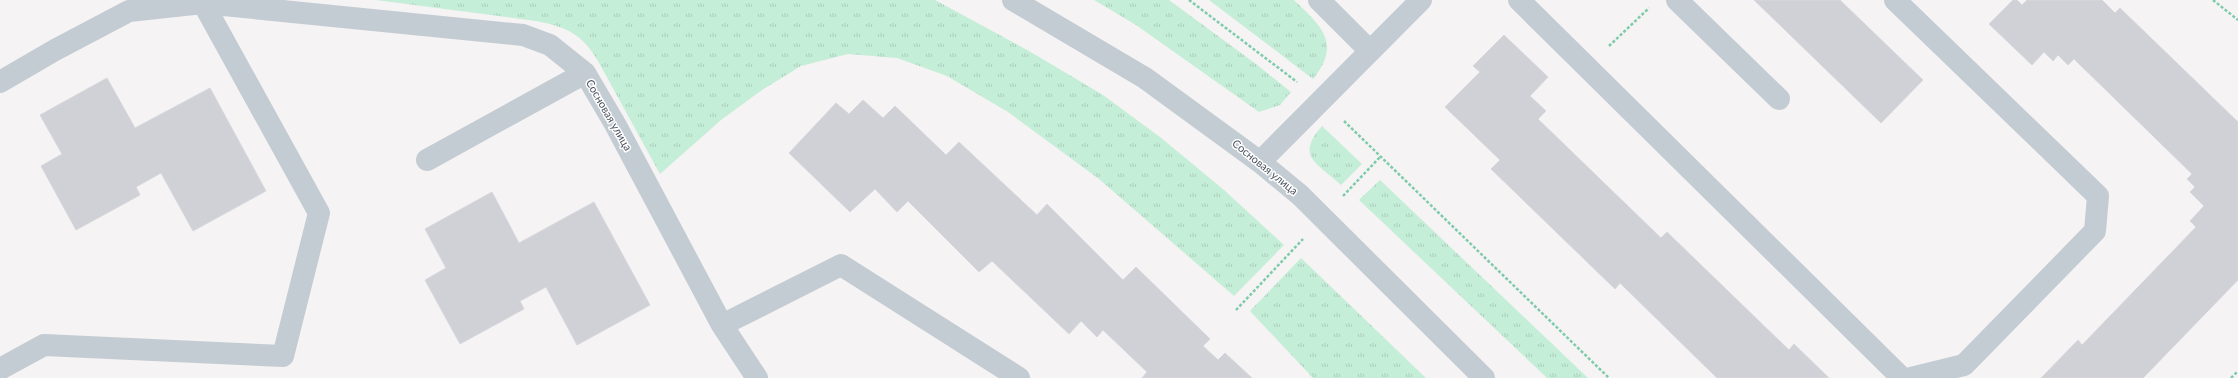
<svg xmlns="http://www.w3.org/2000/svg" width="2238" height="378" font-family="Lato,sans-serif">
	<defs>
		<pattern id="grass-tufts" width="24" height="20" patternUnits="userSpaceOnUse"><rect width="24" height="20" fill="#c5eed8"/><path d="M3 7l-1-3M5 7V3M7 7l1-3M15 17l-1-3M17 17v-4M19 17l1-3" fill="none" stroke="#abcebc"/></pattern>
	</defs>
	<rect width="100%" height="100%" fill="#f5f3f3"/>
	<path fill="url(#grass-tufts)" d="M376,0H935L1029,51L1103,95L1160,137L1224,190L1284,245L1234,296L1099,179L1008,112L947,76L897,58L848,54L801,66L762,90L721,120L660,174L598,61C582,34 567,27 536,21Z
		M1094,0H1169L1256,64L1291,92L1280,105L1259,112L1136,25Z
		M1209,0H1294C1321,26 1342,43 1313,79Z
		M1322,126L1362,164L1341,185C1317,163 1295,157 1322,126Z
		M1380,180L1588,378H1547L1359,200Z
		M1301,258L1426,378H1313L1250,311Z"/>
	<path fill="#d0d1d6" stroke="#d7d8dd" d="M1754,0H1840L1923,80L1881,123Z
		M2013,0H2017L2022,5L2027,0H2102L2115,13L2120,8L2238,122V280L2143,378H2041L2078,340L2082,345L2196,227L2190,221L2204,206L2190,192L2195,187L2187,179L2192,174L2074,59L2068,65L2058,55L2053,61L2044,52L2032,65L1989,24Z
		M1504,35L1548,77L1530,96L1546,111L1538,119L1661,238L1667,232L1789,350L1794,344L1829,378H1717L1620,283L1615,289L1491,169L1500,160L1445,107L1480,72L1473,66Z
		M107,78L135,128L210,88L266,191L193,231L161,173L136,187L140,195L76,230L41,166L62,154L40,115Z
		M863,100L883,118L895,106L946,155L959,142L1037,215L1047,204L1123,280L1136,267L1210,339L1203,346L1218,360L1225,353L1252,378H1142L1147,372L1103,330L1097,337L1081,321L1069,334L992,261L979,272L908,201L897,212L875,189L850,212L789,153L836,103L849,114Z
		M492,192L519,243L594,202L650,305L577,345L546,287L520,301L524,309L460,344L425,280L446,268L425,229Z"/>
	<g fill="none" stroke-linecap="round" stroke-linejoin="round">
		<path stroke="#7ecbab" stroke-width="2.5" stroke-dasharray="3 2" stroke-linecap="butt" d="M1189,0L1297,82
			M2213,0L2238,20
			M1609,46L1649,8
			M1344,121L1609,378
			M1343,196L1381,156
			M1236,310L1303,239
			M2231,378L2238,371"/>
		<path stroke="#c4ccd3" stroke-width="22" d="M202,0L203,3L523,35L550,45L585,73L615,124L722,325L757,378
			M1013,0L1145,78L1260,162L1300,195L1484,378
			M1319,0L1370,51
			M1519,0L1902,378
			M1677,0L1779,99
			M1895,0L2098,196L2095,231L1964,365L1911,378
			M0,82L55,50L129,11L203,3L319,213L283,356L44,345L0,369
			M427,160L585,73
			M1260,162L1421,0
			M722,325L841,265L1019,378"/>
	</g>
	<g text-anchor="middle" stroke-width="3" stroke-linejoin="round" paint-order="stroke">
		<g font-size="11" fill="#4b545f" stroke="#fff">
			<text transform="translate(609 115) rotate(60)" y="4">Сосновая улица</text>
			<text transform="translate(1265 167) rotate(39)" y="4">Сосновая улица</text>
		</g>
	</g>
</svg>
